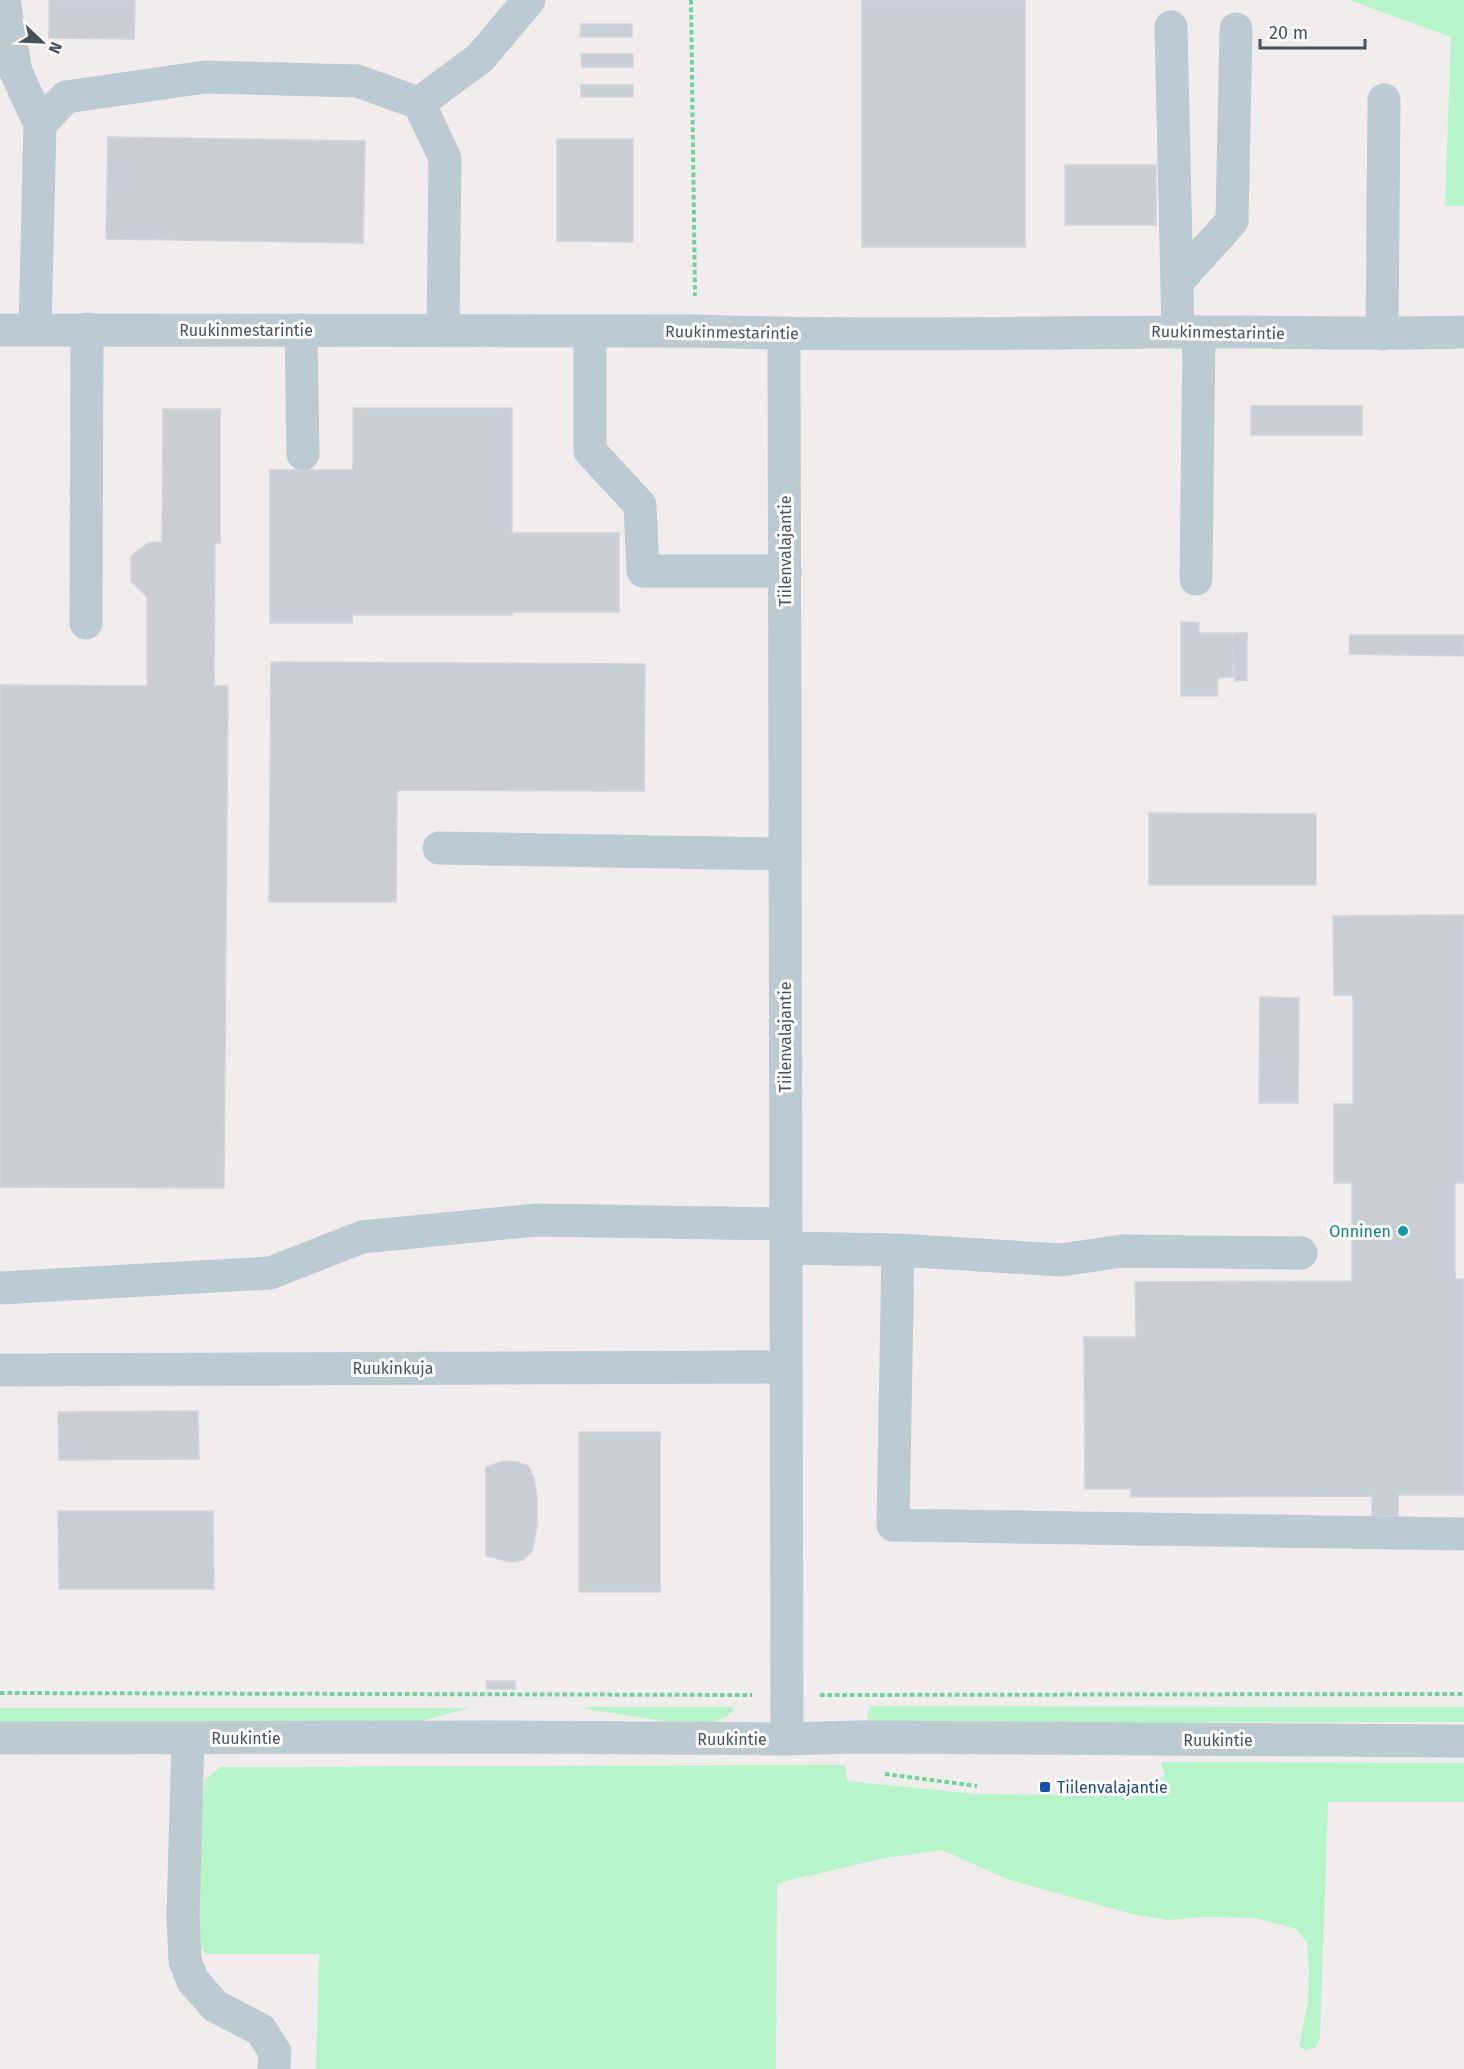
<svg xmlns="http://www.w3.org/2000/svg" width="1464" height="2069" font-family="'Fira Sans',sans-serif">
	<rect width="100%" height="100%" fill="#f1eded"/>
	<path fill="#b6f4c9" d="M1349,0H1464V206H1445L1451,37Z
		M871,1706L1464,1707V1722L868,1723L867,1714Z
		M588,1707H733V1711L728,1716L715,1722L678,1723L585,1709Z
		M0,1708H469L406,1725L0,1724Z
		M1161,1762L1464,1763V1802H1328L1320,2037L1315,2048L1305,2050L1299,2046L1308,2002L1309,1971L1307,1942L1296,1929L1256,1918L1204,1917L1167,1920L1132,1914L1007,1879L942,1850L885,1858L777,1883L776,2069H316L319,1954H207L196,1943L202,1800L205,1780L220,1767L845,1765L847,1781L977,1794L1081,1795L1165,1776Z"/>
	<path fill="#c9ced3" stroke="#d1d4da" stroke-width="1.5" d="M49,0H135L134,39L49,38Z
		M862,0H1025V247H862Z
		M581,24H632V37H580Z
		M581,54H633V67H582Z
		M581,85H633V97H581Z
		M108,137L365,141L363,243L106,239Z
		M557,139H633V242L557,241Z
		M1065,165H1156V225H1065Z
		M1251,406H1362V435H1251Z
		M353,408H512V533H619V612H512V615H352V623H270V470H353Z
		M163,409H220V543H215L214,686H228L224,1188L0,1187V685L147,686V597L131,581V556L148,543L162,542Z
		M1181,622L1199,623V633H1233V640L1235,633H1247V680L1235,681L1233,647V677L1218,678L1217,696H1181Z
		M1350,635H1464V656L1349,654Z
		M271,662L645,664L644,791L397,790L396,902H269Z
		M1149,813L1316,814V885H1149Z
		M1464,915V1183H1455V1279H1464V1495H1398V1516H1372V1496L1131,1497V1489H1085L1084,1337H1136L1135,1282L1352,1281V1183H1334V1104H1353V995H1334L1333,916Z
		M1260,997L1299,998L1298,1103H1259Z
		M198,1411L199,1459L59,1460L58,1412Z
		M579,1432H660V1592H579Z
		M504,1461L518,1462L528,1466L534,1478L537,1497V1526L532,1551L523,1560L511,1562L486,1556V1467Z
		M58,1511H213L214,1589H59Z
		M486,1681H515V1689H487Z"/>
	<g fill="none" stroke-linecap="round" stroke-linejoin="round">
		<path stroke="#6ad599" stroke-width="4" stroke-dasharray="4.5 3" stroke-linecap="butt" d="M691,0L695,296
			M0,1693L752,1695
			M820,1695L1464,1694
			M885,1774L977,1786"/>
		<path stroke="#bccad2" stroke-width="33" d="M4,0L16,72L40,124
			M1171,27L1178,332
			M419,103L480,58L529,0
			M1177,282L1232,221L1236,29
			M0,330L696,331C853,336 1011,333 1169,332C1267,331 1365,335 1464,332
			M35,330L40,124L66,97L205,77L357,81L419,103L445,158L443,330
			M301,330L303,454
			M590,331V451L640,505L643,571H785
			M784,334L787,1739
			M1382,334L1384,100
			M1196,579L1199,332
			M86,623L87,329
			M439,848L785,854
			M786,1248L898,1250L1061,1260L1122,1251L1301,1253
			M898,1250L893,1525L1464,1534
			M0,1288L270,1273L362,1237L536,1220L786,1224
			M0,1370L786,1367
			M0,1738L504,1737L787,1739L856,1737L1464,1741
			M188,1738L183,1916L185,1961L193,1981L215,2006L261,2030L275,2052L274,2069"/>
	</g>
	<circle fill="#0f9aa8" stroke="#fff" stroke-width="2" cx="1403" cy="1231" r="6"/>
	<rect fill="#1a4fb4" stroke="#fff" stroke-width="2" x="1039" y="1781" width="12" height="12" rx="3"/>
	<g text-anchor="middle" stroke-width="6" stroke-linejoin="round" paint-order="stroke">
		<g font-size="16" fill="#44535d" stroke="#fff">
			<text x="246" y="336">Ruukinmestarintie</text>
			<text transform="translate(732 332) rotate(1)" y="6">Ruukinmestarintie</text>
			<text transform="translate(1218 332) rotate(1)" y="6">Ruukinmestarintie</text>
			<text transform="translate(785 551) rotate(-90)" y="6">Tiilenvalajantie</text>
			<text transform="translate(785 1037) rotate(-90)" y="6">Tiilenvalajantie</text>
			<text x="393" y="1374">Ruukinkuja</text>
			<text x="246" y="1744">Ruukintie</text>
			<text x="732" y="1745">Ruukintie</text>
			<text x="1218" y="1746">Ruukintie</text>
		</g>
		<g font-size="16" fill="#0d838f" stroke="#fff" text-anchor="end">
			<text x="1391" y="1237">Onninen</text>
		</g>
		<g font-size="16" fill="#164399" stroke="#fff" text-anchor="start">
			<text x="1057" y="1793">Tiilenvalajantie</text>
		</g>
	</g>
	<g transform="translate(42 42) rotate(113)" stroke="#ffffff" stroke-width="4.5" paint-order="stroke">
	<path d="M0-4.5L10 22L0 15L-10 22Z" fill="#44535d"/>
	<text y="-9" font-size="16" font-weight="bold" text-anchor="middle" fill="#44535d">N</text>
	</g>
	<path d="M1260 39v9h105v-9" fill="none" stroke="#44535d" stroke-width="3"/>
	<text x="1269" y="39" font-size="18" fill="#44535d" stroke="#ffffff" stroke-width="4.5" paint-order="stroke">20 m</text>
</svg>
